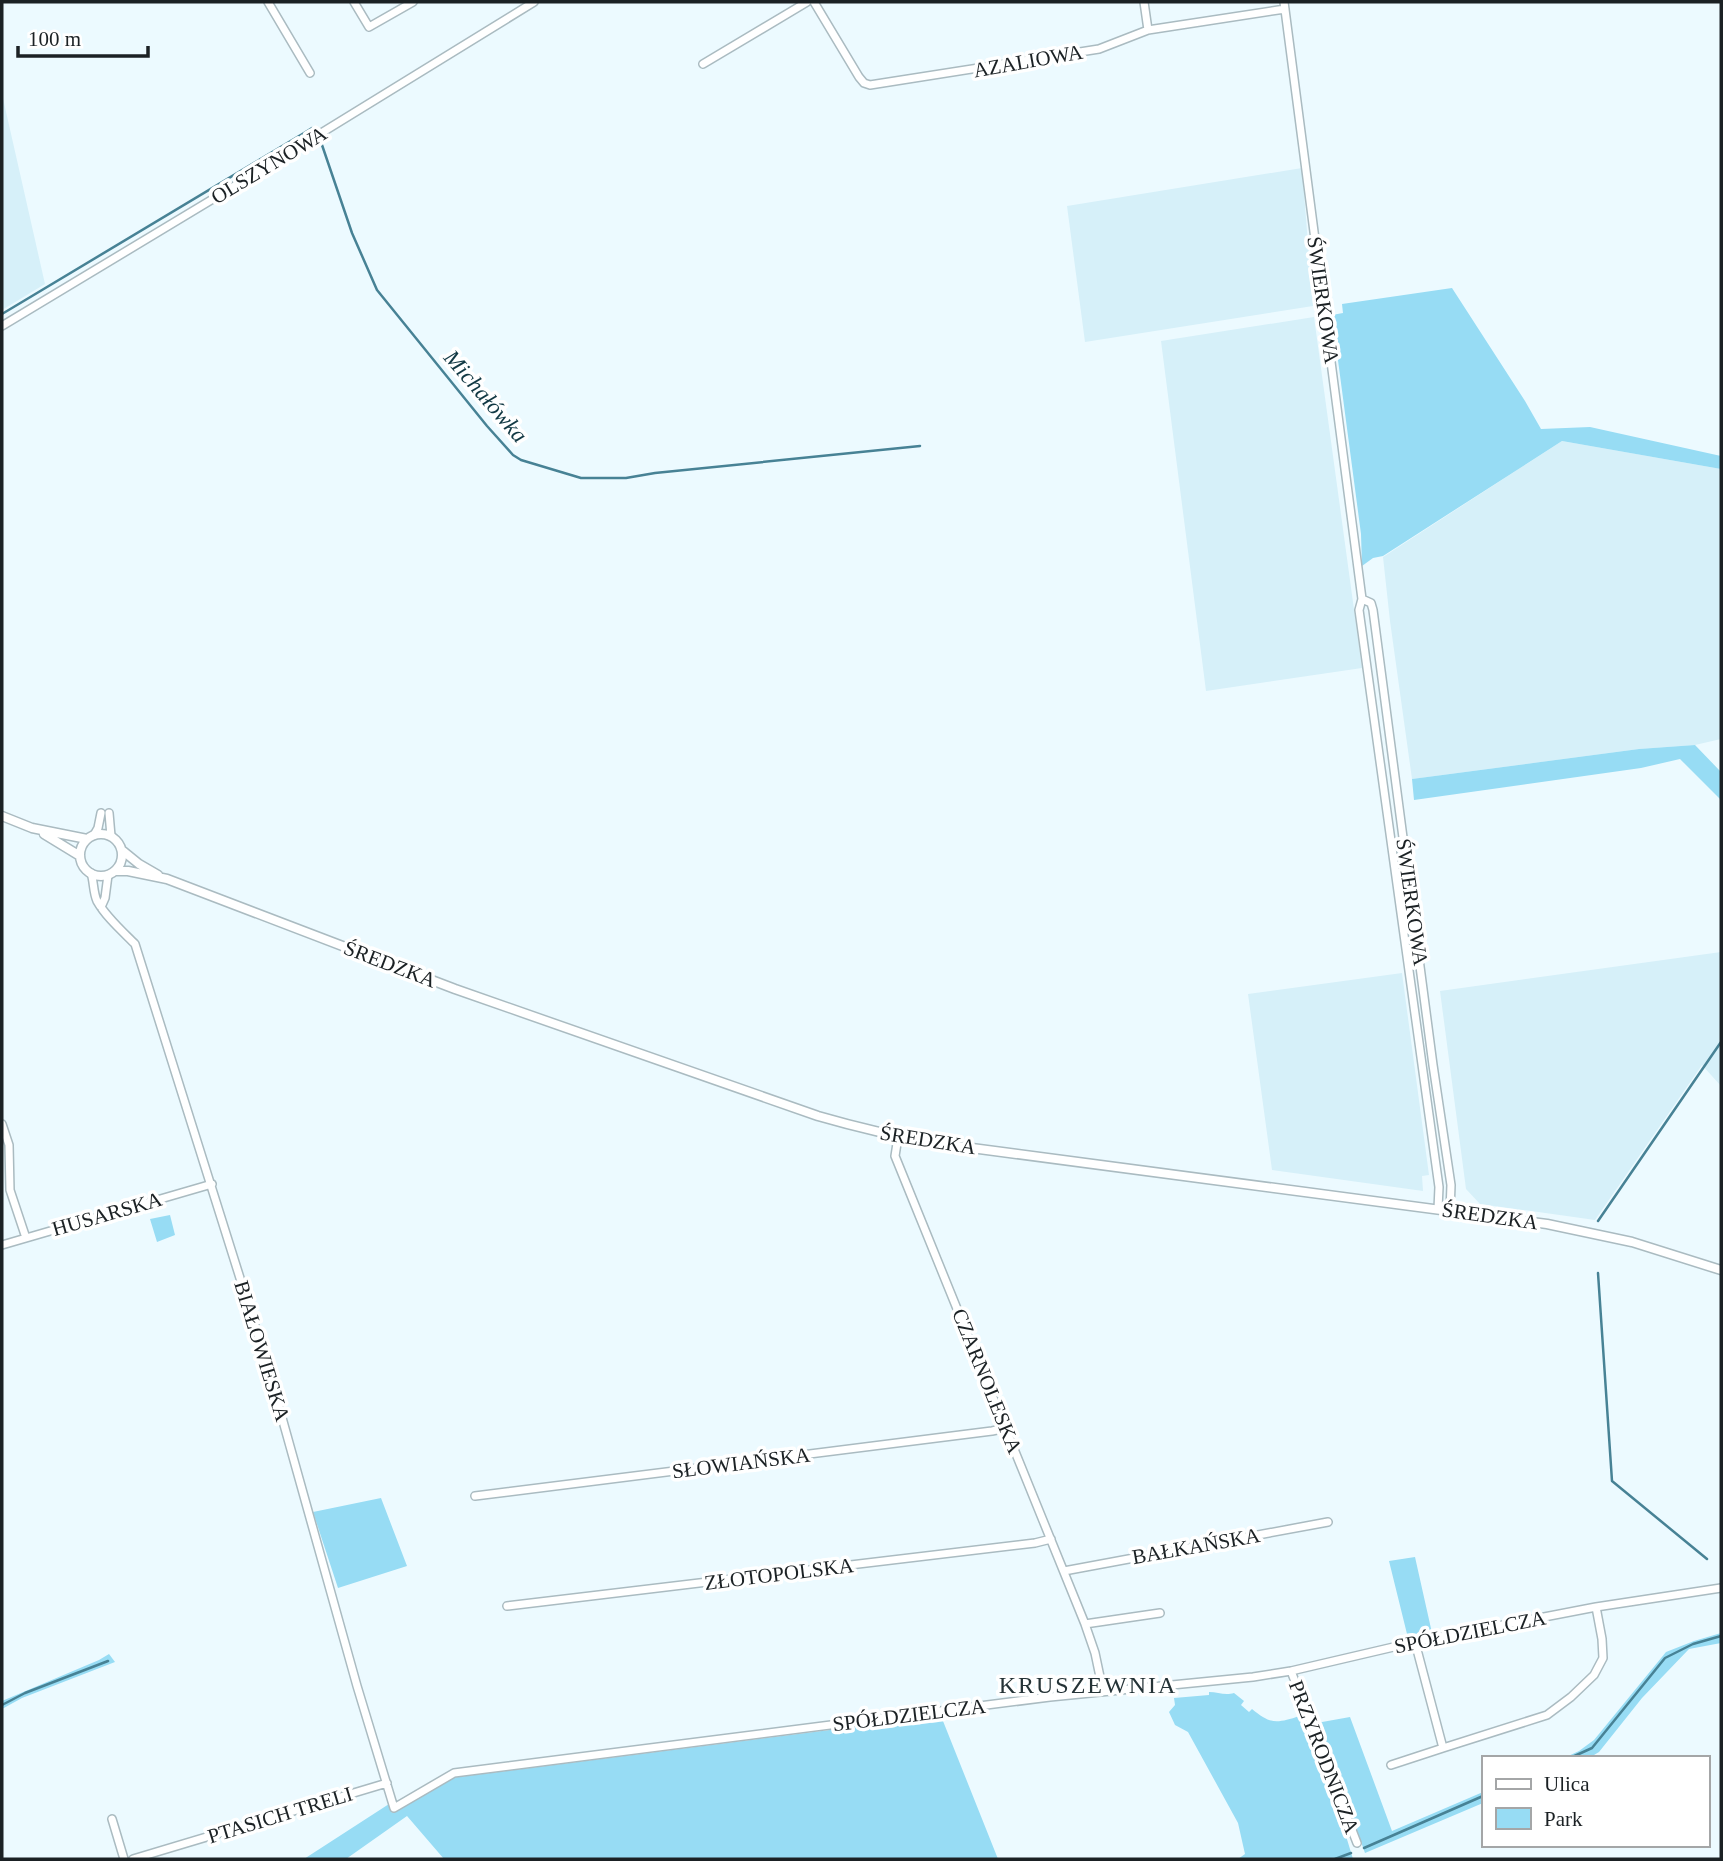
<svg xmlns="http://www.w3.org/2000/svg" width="1723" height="1861" font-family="'Times New Roman',serif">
	<rect width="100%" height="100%" fill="#ecfaff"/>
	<path fill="#d6f0f9" d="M2,94L45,284L2,310Z
		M1302,168L1313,306L1085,342L1067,206Z
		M1314,317L1362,668L1206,691L1161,341Z
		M1562,441L1721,469V739L1695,745L1639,749L1412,779L1390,621L1383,557Z
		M1721,952V1086L1702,1065L1595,1220L1480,1204L1466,1189L1440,991Z
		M1402,973L1429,1175L1422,1176L1423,1191L1272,1170L1248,994Z"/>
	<path fill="#97dcf4" d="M1452,288L1525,401L1541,429L1590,427L1721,456V469L1562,441L1383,556L1373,558L1362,566L1361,534L1332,315L1343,313L1342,304Z
		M1695,745L1721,772V800L1680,759L1641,768L1414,800L1412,779L1639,749Z
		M170,1215L175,1235L157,1242L150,1219Z
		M381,1498L407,1566L338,1588L313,1512Z
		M1415,1557L1432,1633L1408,1638L1389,1561Z
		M1721,1633V1643L1689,1649L1642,1698L1599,1752L1589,1758H1564L1579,1751L1594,1740L1666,1652L1694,1641Z
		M109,1654L115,1662L22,1698L2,1709V1701L99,1660Z
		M1209,1692C1218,1692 1225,1696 1234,1693L1244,1701L1241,1705L1249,1712L1252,1709C1271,1725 1277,1723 1300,1716L1311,1724L1350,1717L1392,1831L1483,1792V1803L1365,1853L1351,1814L1338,1796L1321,1754L1353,1859H1238L1245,1854L1238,1823L1188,1732L1175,1725L1169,1712L1175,1705L1174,1698L1209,1695Z
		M941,1716L998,1859H444L407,1816L346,1859H304L389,1804L392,1813L450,1778Z"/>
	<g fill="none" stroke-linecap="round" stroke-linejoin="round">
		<path stroke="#478295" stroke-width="2.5" d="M322,145L352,233L377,290L487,426L513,455L521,460L581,478H626L655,473L920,446
			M2,314L304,133L312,128L315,130
			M1598,1221L1721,1042
			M1598,1273L1612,1481L1707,1559
			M2,1705L25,1693L108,1661
			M1570,1758L1592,1748L1665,1658L1693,1644L1721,1636
			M1364,1848L1483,1796
			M1335,1859L1351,1853"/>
		<defs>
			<path id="minor" d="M268,2L310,73
				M354,2L369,27L413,2
				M814,2L859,77L864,83L870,85L1099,49L1148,30L1285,9
				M1144,2L1148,30
				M1284,2L1362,599L1359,610L1439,1187L1438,1209
				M703,64L807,2
				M2,326L266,167L534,2
				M1362,599L1371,603L1373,610L1433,1065L1451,1185L1450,1211
				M109,813L111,836
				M94,835L98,828L101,813
				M91,873C94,882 93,892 97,901C106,917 122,931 135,944L267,1364L357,1686L394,1808L454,1773L1050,1697L1253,1677L1291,1671L1415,1642L1596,1607L1721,1588
				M101,907L105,898L108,875
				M2,1124L9,1145L10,1190L26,1238
				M898,1137L895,1156L1085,1624L1095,1653L1103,1691
				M2,1245L212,1184
				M475,1496L992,1431L1006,1428
				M1064,1571L1328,1522
				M507,1606L1035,1543L1051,1539
				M1085,1624L1160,1613
				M1415,1642L1443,1748L1547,1715L1571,1697L1594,1675L1603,1658L1602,1639L1596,1607
				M1291,1671L1357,1843
				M1391,1765L1443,1748
				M112,1819L124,1859
				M133,1859L387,1783"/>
			<path id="tertiary" d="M2,816L32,828L87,839
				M80 855a21 21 0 1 1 42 0a21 21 0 1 1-42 0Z
				M44,834L80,856
				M123,851L139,864L158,875
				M115,871H128L167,879L455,989L818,1116C856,1127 894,1136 934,1143L1547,1224L1632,1242L1721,1270"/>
		</defs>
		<use href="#minor" stroke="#aabbc1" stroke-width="10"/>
		<use href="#tertiary" stroke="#aabbc1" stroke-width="11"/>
		<use href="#minor" stroke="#fff" stroke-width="7"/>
		<use href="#tertiary" stroke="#fff" stroke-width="8"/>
	</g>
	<g text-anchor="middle" stroke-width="7" stroke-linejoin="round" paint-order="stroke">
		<g font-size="21" fill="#1b2124" stroke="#fff">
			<text transform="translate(1028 61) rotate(-10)" y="7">AZALIOWA</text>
			<text transform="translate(269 165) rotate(-31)" y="7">OLSZYNOWA</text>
			<text transform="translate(1323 300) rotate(82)" y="7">ŚWIERKOWA</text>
			<text transform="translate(1412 902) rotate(82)" y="7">ŚWIERKOWA</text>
			<text transform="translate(390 964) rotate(21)" y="7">ŚREDZKA</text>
			<text transform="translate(928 1140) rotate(9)" y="7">ŚREDZKA</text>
			<text transform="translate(107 1214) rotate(-16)" y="7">HUSARSKA</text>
			<text transform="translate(1490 1216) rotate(8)" y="7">ŚREDZKA</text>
			<text transform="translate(262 1351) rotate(73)" y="7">BIAŁOWIESKA</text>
			<text transform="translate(987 1381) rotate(68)" y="7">CZARNOLESKA</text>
			<text transform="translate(741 1463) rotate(-7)" y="7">SŁOWIAŃSKA</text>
			<text transform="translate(1196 1546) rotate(-10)" y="7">BAŁKAŃSKA</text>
			<text transform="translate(779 1574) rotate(-7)" y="7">ZŁOTOPOLSKA</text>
			<text transform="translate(1470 1632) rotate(-11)" y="7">SPÓŁDZIELCZA</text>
			<text transform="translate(909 1715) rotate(-7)" y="7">SPÓŁDZIELCZA</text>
			<text transform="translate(1324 1757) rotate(69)" y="7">PRZYRODNICZA</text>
			<text transform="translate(280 1815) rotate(-17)" y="7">PTASICH TRELI</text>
		</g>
		<g font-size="23" font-style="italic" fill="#123944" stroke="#fff">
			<text transform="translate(486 396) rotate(49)" y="8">Michałówka</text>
		</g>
		<g font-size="24" letter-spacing="2" fill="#253337" stroke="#fff">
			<text x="1088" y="1693">KRUSZEWNIA</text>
		</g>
	</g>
	<rect width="1723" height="1861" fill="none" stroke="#1b2124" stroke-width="7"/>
	<rect x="1482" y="1756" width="228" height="91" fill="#ffffff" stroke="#a4a6a7" stroke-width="2"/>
	<rect x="1496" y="1779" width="35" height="10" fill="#ffffff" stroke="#a4a6a7" stroke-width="2"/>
	<text x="1544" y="1791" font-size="21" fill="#1b2124">Ulica</text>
	<rect x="1496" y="1808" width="35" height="21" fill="#97dcf4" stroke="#a4a6a7" stroke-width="2"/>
	<text x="1544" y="1826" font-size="21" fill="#1b2124">Park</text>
	<path d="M18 46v10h130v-10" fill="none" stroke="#1b2124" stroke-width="3.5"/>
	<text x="28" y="46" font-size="21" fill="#1b2124" stroke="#ffffff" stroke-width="5" paint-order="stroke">100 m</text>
</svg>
